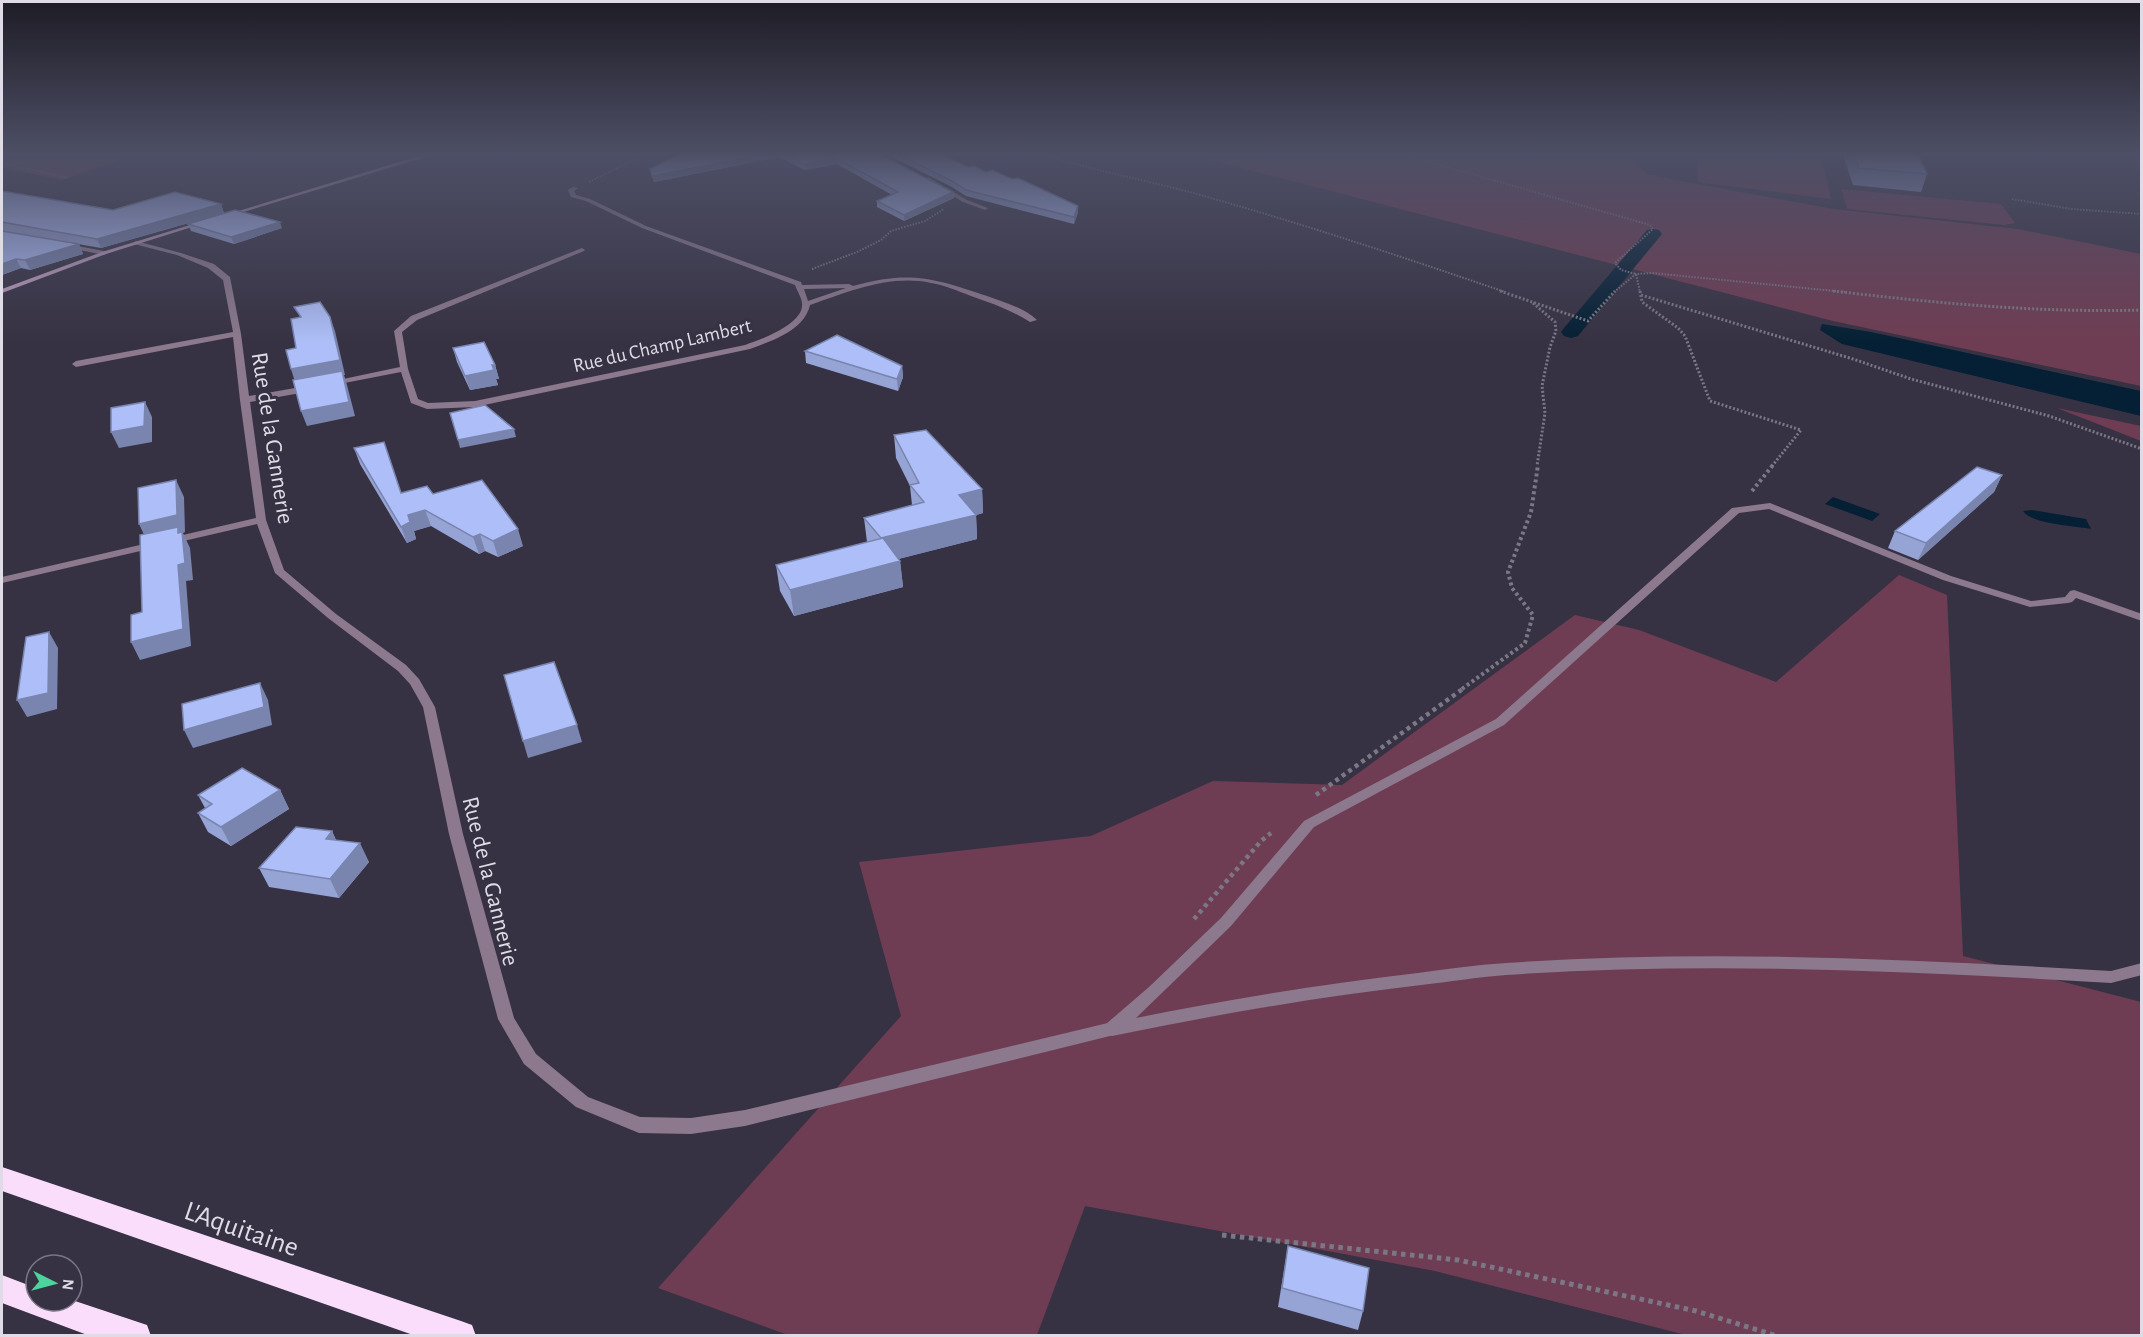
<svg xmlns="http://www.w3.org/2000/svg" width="2143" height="1337" font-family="'Alegreya Sans',sans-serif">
	<rect width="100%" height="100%" fill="#373243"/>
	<path fill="#6f3d53" d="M2,155H133L62,180L2,167Z
		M1192,155H1625L1649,175L1833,209L2018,229L2141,254V386L1833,321Z
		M1698,155H1821L1831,199L1698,182Z
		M1841,189L2001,204L2015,223L2004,225L1847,209Z
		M2057,408L2141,426V441Z
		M1899,575L1947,595L1963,956L2141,1002V1335H1686L1435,1271L1085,1206L1037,1335H788L658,1288L901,1016L859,862L1091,836L1213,781L1342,785L1575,615L1639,630L1776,682Z"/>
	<path fill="#052034" d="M1822,324L1871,332L2141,391V416L1842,344L1820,330Z
		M1833,497L1880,514L1872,521L1825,504Z
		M2032,510L2086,519L2091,529C2075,526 2031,524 2023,511Z"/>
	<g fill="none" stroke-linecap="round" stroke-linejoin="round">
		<path fill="#052034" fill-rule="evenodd" d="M1653,229L1659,230L1662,234L1578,336L1571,338L1564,336L1561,332L1564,328L1647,230Z"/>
		<path stroke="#7b7785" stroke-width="2" stroke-dasharray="1.5 1.5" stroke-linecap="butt" d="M1042,155C1093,170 1145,180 1197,194C1300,223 1403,257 1505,292
			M1405,155L1650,225L1653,229L1615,263L1621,270L1636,274L1640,292
			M446,157L461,155
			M2,163L69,178
			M589,182L643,155
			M2012,199L2071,209L2142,214
			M812,269L857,252L881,240L891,231L925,221L944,209
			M1614,292L1636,274L1652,273L1845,292"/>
		<path stroke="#7b7785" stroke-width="3" stroke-dasharray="2 2" stroke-linecap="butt" d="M1500,291L1588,321L1615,291
			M1640,291L1642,302L1678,328L1685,336L1710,401L1801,430L1772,466
			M1833,291C1936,303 2038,313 2142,310
			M1641,295L1853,359L1911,379L2049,416L2142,449
			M1533,303L1555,322L1556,331L1550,347L1542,386L1545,413L1537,466"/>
		<path stroke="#7b7785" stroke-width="4" stroke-dasharray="3 3" stroke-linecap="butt" d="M1752,491L1773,465
			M1462,689L1525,643L1533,615L1512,588L1508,572L1531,512L1538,465"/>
		<path stroke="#7b7785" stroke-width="4.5" stroke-dasharray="4 4" stroke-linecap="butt" d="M1316,795L1464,688
			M1194,919L1261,841L1271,833"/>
		<path stroke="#7b7785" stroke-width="5" stroke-dasharray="4.5 4.5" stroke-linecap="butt" d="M1222,1235L1458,1260L1696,1311L1777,1336"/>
		<path fill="#8c798d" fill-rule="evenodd" d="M1770,503L1951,576L2031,601L2065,597L2070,591L2074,590L2142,614V621L2076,598L2072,602L2068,603L2030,607L1943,580L1769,509L1739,513L1504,725L1314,827L1231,926L1136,1018C1229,999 1323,984 1418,973C1447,969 1476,965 1506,963C1708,949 1909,959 2111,971L2142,963V975L2111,983C1909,971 1708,961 1506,975C1477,977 1449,982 1421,985C1317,997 1214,1015 1112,1036L1106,1034L1104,1029L1106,1024L1149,987L1221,918L1304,821L1496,719L1732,508Z"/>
		<path fill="#8c798d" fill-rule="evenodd" d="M928,177L967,200L988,208L985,210L963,202L926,180Z
			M573,187L578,188L574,191L576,195L590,199L646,226L801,282L802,285L849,284L853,286C909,270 934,278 987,296C1004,302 1024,308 1037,320L1030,322C1011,310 991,303 971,296C958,291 945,285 931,283C890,274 848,292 810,305C804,331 771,341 750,349L475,407L427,409L411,403L401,372L329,386V382L400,367L394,331L411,316L582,248L585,250L584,251L417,320L402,332L408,369L418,399L428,403L475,401L745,345C760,340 804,324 802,304C802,298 797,291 795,285L642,228L586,201L571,197L568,190ZM846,288L808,301L804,289Z
			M136,241L181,253L214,264L230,277L241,334L249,396L312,385L316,388L312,391L250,402L266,520L284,570L336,614L406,665L419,679L435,707L463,834L514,1018L536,1054L588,1097L640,1117L691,1118L745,1110L1112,1022L1118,1024L1120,1029L1118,1034L745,1126L691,1134L639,1133L576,1107L524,1064L498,1019L449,834L423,707L410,684L398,671L328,618L275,573L257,524L2,583V577L256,518L240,400L233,337L76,367L72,364L76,361L233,332L223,280L208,268L177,255L134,244L133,243Z
			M67,244L104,251L108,253L104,255L65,247L64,246Z"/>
		<path fill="#be9ebe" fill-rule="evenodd" d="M422,155H432L227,217L222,216Z
			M203,221L208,222L106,254L2,293V289L102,252Z"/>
		<path fill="#faddfb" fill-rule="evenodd" d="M2,1167L461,1321L472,1325L476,1336H416L2,1191Z
			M2,1275L36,1288V1301L72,1300L147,1325L151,1336H90L2,1303Z"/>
	</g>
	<path fill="#95a3d5" d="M678,155H881L953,192L954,198L904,221L877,207V201L892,195L837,164L805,170L779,157L654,182L650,169Z
		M888,155H942L968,167L1012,179L1078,206V212L1074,224L966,196L952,187Z
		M1843,155H1918L1927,174L1921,192L1853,185Z
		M2,191L113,210L221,204L224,213L101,248L2,231L79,244L83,254L30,270L21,268L2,275Z
		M188,224L282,228L234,244L191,231Z
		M453,348L495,365L499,379H496L498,385L470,390L457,362Z
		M805,351L902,366L903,377L898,391L806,363Z
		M894,435L982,489L983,513L976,515L977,539L898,559L900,561L903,587L794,616L780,591L776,565L867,542L864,518L912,505L910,486L896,458Z
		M354,448L401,493L433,494L523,546L498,557L485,551L479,554L431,526L414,531L416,539L407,543L360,464Z
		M2002,475L1994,492L1918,560L1888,548L1895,531Z
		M280,790L289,809L231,846L208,832L198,813L205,808L198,795Z
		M332,831L336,840L369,862L339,898L269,887L259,868Z
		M1288,1246L1363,1311L1358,1330L1278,1307Z"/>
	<path fill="#7985ae" d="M760,155H779V157L654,182L652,176Z
		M836,158L837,164L805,170L804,165Z
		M953,192L954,198L904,221V215Z
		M221,204L224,213L101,248L97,239Z
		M1078,206V212L1074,224V217Z
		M280,222L282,228L234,244L231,237Z
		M79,244L83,254L30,270L25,260Z
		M16,259L21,268L2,275V264Z
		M330,317L335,331L345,375H344L347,385L355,416L307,426L301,411L296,385L291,369Z
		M492,365H495L499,379H496L498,385L470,390L465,376Z
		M902,366L903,377L898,391L897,379Z
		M145,402L152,417V442L119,448L111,432Z
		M514,429L516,437L460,448L458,440Z
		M2002,475L1994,492L1918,560L1926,543Z
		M176,480L184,497L185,532L183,533L190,548L193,580L186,581L191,646L140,660L131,642L183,629L147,541L139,524Z
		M982,489L983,513L976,515L977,539L883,563L881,538L959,495Z
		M425,510L431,526L414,531L416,539L407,543L401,527L408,515Z
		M518,529L523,546L498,557L493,541Z
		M480,534L485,551L479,554L473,537Z
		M900,561L903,587L794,616L790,590Z
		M49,632L58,648L57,709L27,717L17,700Z
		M260,683L268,700L272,725L193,748L184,730Z
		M577,725L582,742L528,758L523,741Z
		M280,790L289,809L231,846L221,827Z
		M332,831L340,850L326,839Z
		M360,843L369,862L339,898L330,879Z"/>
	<path fill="#adbef8" stroke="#7985ae" stroke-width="1.5" d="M678,155H760L652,176L650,169Z
		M786,155H881L953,192L904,215L877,201L898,192L836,158L804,165Z
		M899,155H942L968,167L974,166L986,172L992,170L1012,179L1018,178L1078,206L1074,217L966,190L952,181Z
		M1855,155H1918L1927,174L1859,168Z
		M2,191L113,210L175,192L221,204L97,239L2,222Z
		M235,210L280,222L231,237L188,224Z
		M2,231L79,244L25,260L16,259L2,264Z
		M320,302L330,317L340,360L291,369L286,350L296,348L291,319L301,317L294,307Z
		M837,335L902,366L897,379L805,351Z
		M484,342L495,365H492L494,370L465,376L453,348Z
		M342,371L349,402L301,411L293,380Z
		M145,402L144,426L111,432V408Z
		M485,405L514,429L458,440L450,413Z
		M926,430L982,489L959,495L976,515L881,538L864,518L924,502L910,485L919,483L894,435Z
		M384,442L401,493L427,486L433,494L482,480L518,529L493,541L480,534L473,537L425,510L408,515L410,522L401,527L354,448Z
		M1977,467L2002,475L1926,543L1895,531Z
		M176,480L177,515L139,524L138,488Z
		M178,527V533L182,532L185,563L178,565L183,629L131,642V615L142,612L140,535Z
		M883,538L900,561L790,590L776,565Z
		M49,632L48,693L17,700L26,637Z
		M554,662L577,725L523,741L504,675Z
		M260,683L264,707L184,730L182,704Z
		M242,768L280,790L221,827L198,813L212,804L198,795Z
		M296,827L332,831L326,839L360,843L330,879L259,868Z
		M1288,1246L1369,1268L1363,1311L1282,1288Z"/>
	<linearGradient id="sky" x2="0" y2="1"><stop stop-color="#1e1c25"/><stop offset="0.45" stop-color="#4d4f66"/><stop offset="1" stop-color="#4d4f66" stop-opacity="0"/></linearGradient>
	<rect width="2143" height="342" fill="url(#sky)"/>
	<g text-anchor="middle" stroke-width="6" stroke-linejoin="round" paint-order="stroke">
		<g font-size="20" fill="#dfdce7" stroke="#373243">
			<text transform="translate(662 345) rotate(-13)" y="7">Rue du Champ Lambert</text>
		</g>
		<g font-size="24" fill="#dfdce7" stroke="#373243">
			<text transform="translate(273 438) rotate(81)" y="8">Rue de la Gannerie</text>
			<text transform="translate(491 881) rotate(76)" y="8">Rue de la Gannerie</text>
		</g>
		<g font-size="28" fill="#dfdce7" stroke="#373243">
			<text transform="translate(242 1228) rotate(19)" y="10">L'Aquitaine</text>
		</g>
	</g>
	<rect width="2143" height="1337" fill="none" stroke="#dfdce7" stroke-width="6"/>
	<g transform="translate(54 1283) rotate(96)"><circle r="28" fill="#373243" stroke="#7a7685" stroke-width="1.5"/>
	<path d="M0-4.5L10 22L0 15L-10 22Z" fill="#4bd49b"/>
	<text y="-9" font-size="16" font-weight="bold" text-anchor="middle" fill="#dfdce7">N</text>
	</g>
</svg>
